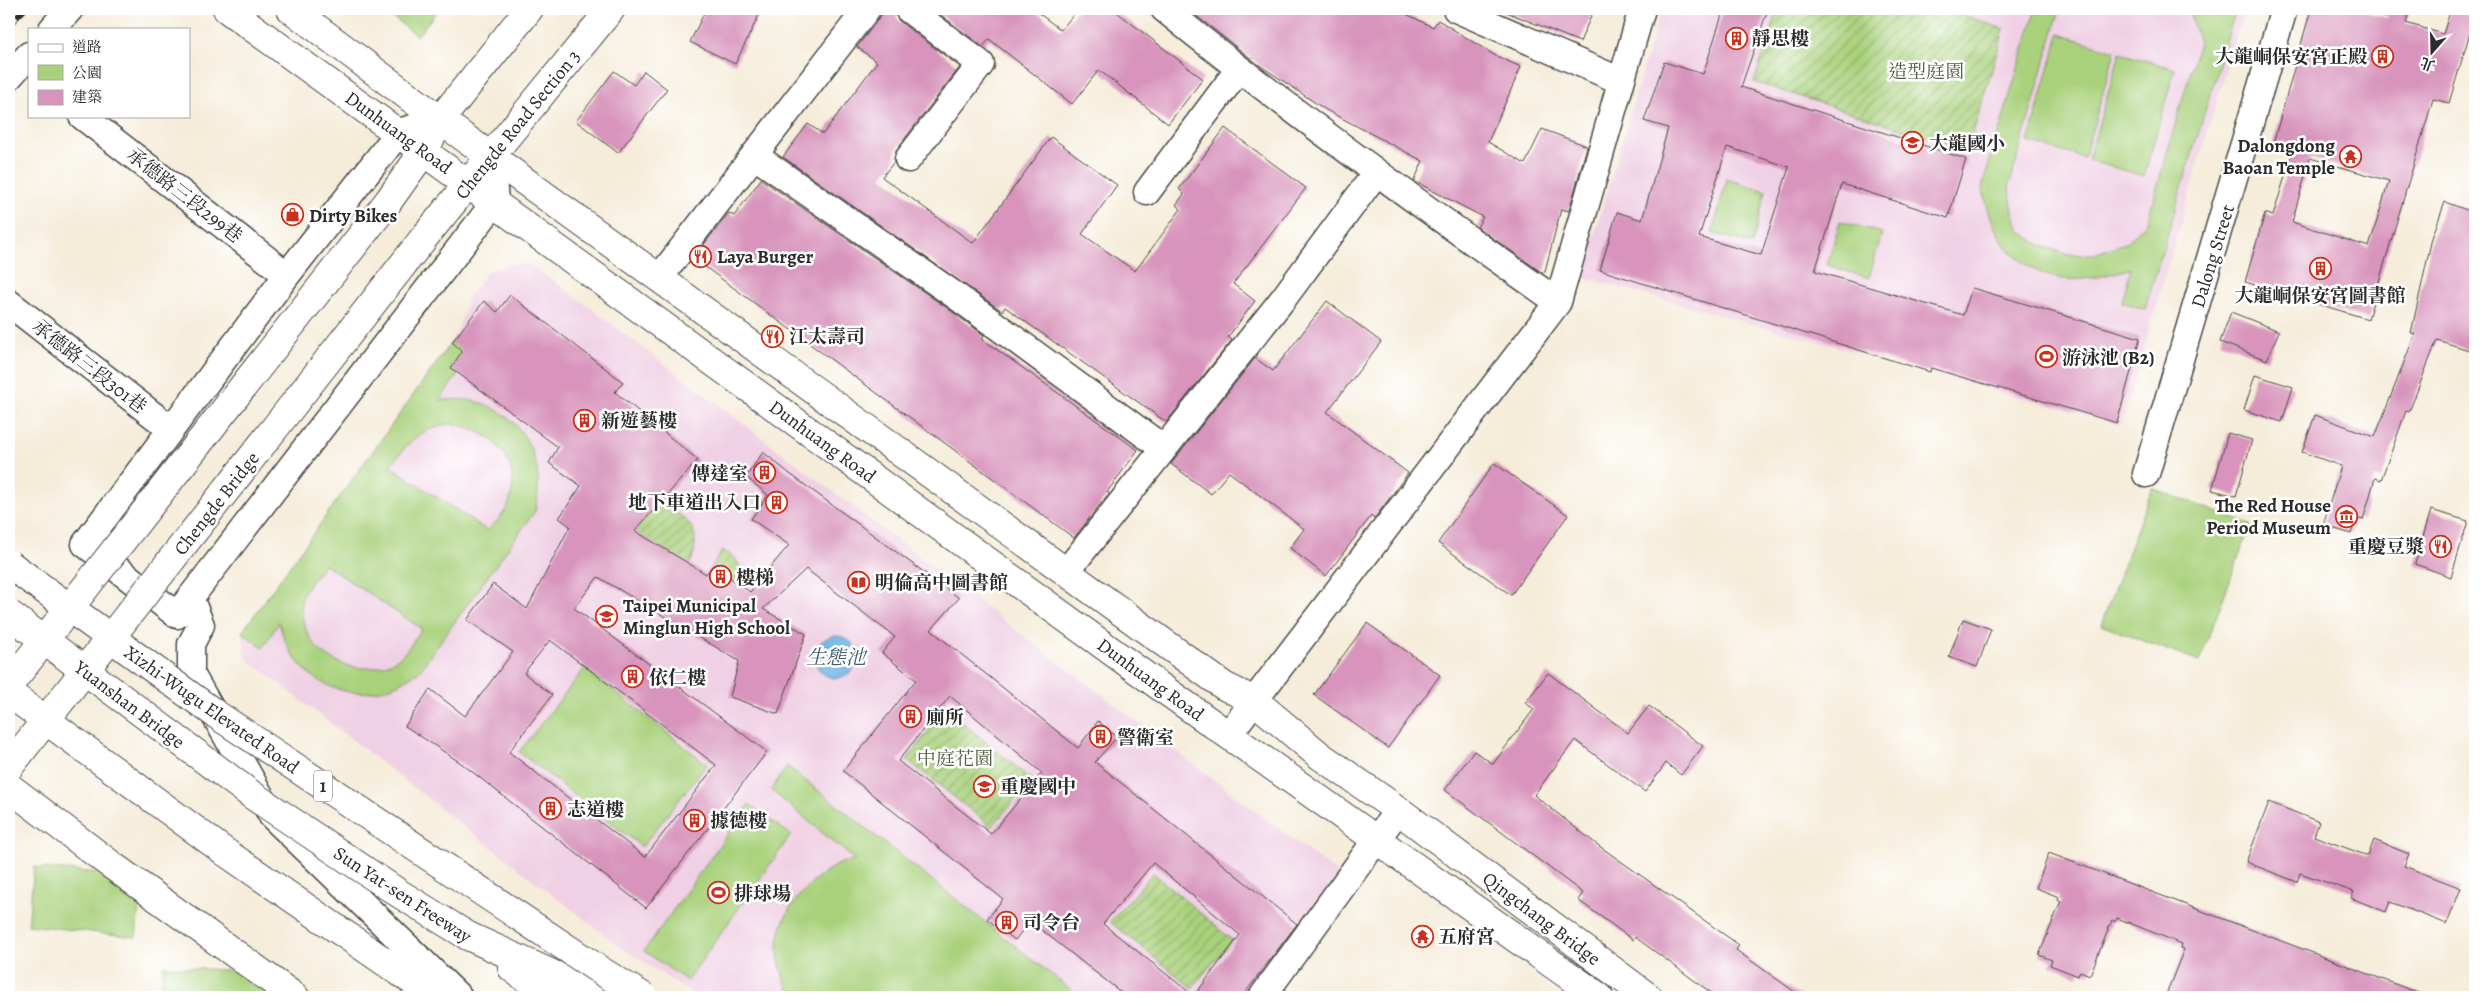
<svg xmlns="http://www.w3.org/2000/svg" width="2484" height="1006" font-family="Alegreya,'Noto Serif TC',serif">
	<defs>
		<pattern id="garden-furrows" width="10" height="10" patternUnits="userSpaceOnUse" patternTransform="scale(1.25)"><rect width="10" height="10" fill="#a9d17c"/><path d="M-1 1l2-2M0 10L10 0M9 11l2-2" fill="none" stroke="#8aaa66"/></pattern>
	</defs>
	<rect width="100%" height="100%" fill="#fff"/>
	<filter id="ink" filterUnits="userSpaceOnUse"><feTurbulence type="fractalNoise" baseFrequency=".02" numOctaves="2"/><feDisplacementMap in="SourceGraphic" scale="10" xChannelSelector="R" yChannelSelector="G"/><feConvolveMatrix kernelMatrix="1 2 1 2 8 2 1 2 1" color-interpolation-filters="sRGB"/></filter>
	<filter id="wash" filterUnits="userSpaceOnUse"><feTurbulence type="fractalNoise" baseFrequency=".0096" numOctaves="4" result="noise"/><feDisplacementMap in="SourceGraphic" scale="20" xChannelSelector="R" yChannelSelector="G"/><feGaussianBlur stdDeviation="1.12" result="paint"/><feColorMatrix in="noise" values="0 0 0 0 0 0 0 0 0 0 0 0 0 0 0 0 0 1.4 0 .05"/><feComposite in="paint" operator="in"/></filter>
	<g filter="url(#wash)">
		<rect width="100%" height="100%" fill="#f5ecd9"/>
		<path fill="#f0d0e4" d="M1661,9H2244L2121,425L1582,277Z
			M508,264H529L565,289L1344,878L1257,997H697L619,946L246,658L242,632L456,336L468,298L488,271Z"/>
		<path fill="#a9d17c" stroke="#6a7e54" fill-rule="evenodd" d="M382,9H439L417,36Z
			M2036,9H2060L2009,187L2013,212L2020,231L2042,246L2069,255L2094,254L2128,242L2147,222L2199,42L2189,11L2185,9H2236L2145,309L2122,302L2131,268C2094,280 2057,288 2024,263C2016,257 2008,250 2002,241C1992,225 1987,205 1982,187Z
			M2059,34L2115,51L2084,158L2028,142Z
			M2120,53L2175,69L2144,176L2088,160Z
			M1727,179L1766,191L1752,244L1712,233Z
			M1840,221L1882,233L1869,278L1827,265Z
			M456,336L475,349L440,400C451,400 462,398 474,401C525,413 547,464 535,511L420,670C366,714 295,691 279,622L263,648L242,632ZM450,424C490,427 524,461 509,503C506,513 494,523 488,531L390,466C409,443 418,429 450,424ZM324,564L422,629C413,641 407,653 394,661C359,680 310,659 303,619C302,612 300,603 302,596C307,585 318,574 324,564Z
			M2152,488L2251,525L2199,662L2101,625Z
			M585,668L707,764L642,847L519,752Z
			M787,766L1080,997H792C785,982 777,963 778,946C780,911 807,881 837,865C842,862 849,862 855,860L771,790Z
			M749,804L791,835L687,981L644,951Z
			M34,867L142,877L136,937L28,925Z
			M163,966L267,973L266,997H161Z"/>
		<path fill="url(#garden-furrows)" stroke="#6a7e54" d="M1778,9H1946L2004,29L1968,150L1754,82Z
			M652,497C682,519 706,521 690,565L632,530Z
			M722,551C740,556 746,575 744,592L734,580L713,565Z
			M945,708L1032,780L992,827L907,760Z
			M1153,873L1232,940L1192,988L1110,922Z"/>
		<path fill="#6cb4e4" stroke="#4c7088" d="M815 657a21 21 0 1 1 42 0a21 21 0 1 1-42 0Z"/>
		<g id="blocks">
			<path fill="#d894bc" fill-rule="evenodd" d="M706,9H762L735,64L690,42Z
				M886,9H893L899,21L960,67L896,150L894,162L882,177L973,243L1051,137L1117,185L1082,234L1135,271L1181,209L1176,205L1184,194L1179,189L1225,128L1306,188L1233,284L1255,301L1228,337L1232,340L1166,422L1005,307L1002,311L783,157L808,124L823,134L877,62L857,47Z
				M933,9H1033L1061,30L1078,9H1113L1203,79L1168,124L1099,70L1072,104L989,39L983,47Z
				M1188,9H1396L1433,27L1438,20L1494,55L1521,67L1488,142L1525,164L1542,129L1587,146L1569,211L1561,209L1545,271L1541,272L1477,227L1483,217L1414,181L1423,161L1326,110L1258,64Z
				M1499,9H1594L1580,42Z
				M1724,9H1768L1741,87L1966,159L1948,218L1842,184L1815,271L1963,315L1972,288L2140,338L2117,423L1931,368L1930,372L1600,270L1617,212L1642,220L1668,128L1644,121L1664,62L1703,74ZM1727,147L1789,167L1761,255L1699,237Z
				M2311,9H2357L2387,18L2390,9H2410L2406,23L2443,34L2451,9H2475V16L2449,103L2433,99L2368,319L2245,282L2265,213L2273,216L2292,153L2272,147ZM2310,158L2389,181L2369,247L2292,222Z
				M614,71L634,85L644,71L667,89L618,153L576,121Z
				M761,179L947,308L984,335L982,339L1138,450L1107,492L1109,493L1074,538L693,258L729,213L734,216Z
				M2445,202L2475,213V317L2469,350L2437,340L2409,412L2406,411L2381,480L2375,478L2363,520L2356,518L2351,534L2323,525L2341,466L2302,452L2315,415L2375,437L2415,334L2411,333L2432,238Z
				M510,295L623,382L615,392L698,460L635,531L706,574L713,565L750,592L789,545L751,519L768,495L746,477L763,452L790,474L959,598L931,630L1078,748L1098,721L1117,737L1095,762L1297,924L1242,997H1127L1030,921L1015,940L987,919L1003,899L843,771L916,680L882,653L895,637L806,569L763,609L806,634L778,714L730,697L739,661L598,577L574,608L767,752L646,908L461,763L405,726L430,689L465,716L513,652L467,620L493,584L527,609L570,526L559,518L581,486L549,463L558,447L451,368L462,351L452,342L484,301L497,312ZM550,640L716,765L645,857L509,752L552,695L524,673ZM950,696L1042,773L991,834L898,761ZM1153,863L1240,935L1194,996L1103,924Z
				M1327,301L1381,342L1327,412L1408,473L1374,519L1371,516L1326,576L1290,548L1304,529L1229,472L1211,494L1171,464L1255,358L1273,371Z
				M2231,312L2279,331L2267,360L2220,342Z
				M2255,375L2293,387L2282,422L2244,410Z
				M2228,433L2252,440L2236,496L2212,490Z
				M1494,463L1568,515L1511,595L1438,543Z
				M2431,510L2468,521L2451,577L2415,564Z
				M1963,619L1991,629L1977,667L1949,657Z
				M1367,623L1440,675L1388,748L1314,695Z
				M1548,673L1628,733L1649,706L1703,746L1681,775L1666,763L1645,792L1575,740L1534,795L1595,843L1739,945L1736,950L1802,997H1717L1635,937L1633,940L1578,900L1583,893L1445,790L1474,751L1493,764L1534,709L1525,703Z
				M2269,802L2319,822L2314,836L2368,856L2374,840L2409,854L2404,866L2461,888L2447,924L2390,902L2386,912L2351,898L2354,892L2300,873L2297,882L2246,862Z
				M2049,853L2424,995V997H2165L2184,949L2181,948L2182,944L2117,918L2115,922L2112,920L2090,975L2080,971L2078,976L2050,965L2052,960L2039,955L2061,901L2058,900L2059,897L2036,888Z"/>
		</g>
	</g>
	<g filter="url(#ink)">
		<use href="#blocks" fill-opacity="0" stroke="#494845" stroke-width="1"/>
		<g fill="none" stroke-linecap="round" stroke-linejoin="round">
			<defs>
				<path id="street" d="M1164,9C1291,112 1424,208 1558,302
					M1456,9L1621,81
					M52,29L70,9
					M9,77L29,55
					M82,116L287,275
					M440,120L399,132L287,275L85,544L177,615L495,202L491,156
					M755,156L956,296L1163,448
					M908,159L981,64L908,9
					M1147,192L1239,69
					M660,277L867,9
					M9,303L171,429
					M2146,474L2284,9
					M1066,572L1283,299L1376,173
					M191,600L201,625L191,644V674L272,816L459,997
					M1228,735L1558,302L1642,9
					M1262,997L1398,810"/>
				<path id="secondary" d="M227,9L1169,693L1599,997
					M291,9L440,120L1224,686L1255,701L1319,755L1398,810L1648,997
					M387,203L424,151L440,120L529,9
					M423,239L611,9"/>
				<path id="highway" d="M9,787L110,864L295,997
					M225,852L436,997
					M468,936L603,997
					M512,968L551,997"/>
			</defs>
			<use href="#street" stroke="#494845" stroke-width="29"/>
			<use href="#secondary" stroke="#494845" stroke-width="30"/>
			<use href="#highway" stroke="#494845" stroke-width="30"/>
			<use href="#street" stroke="#fff" stroke-width="26"/>
			<use href="#secondary" stroke="#fff" stroke-width="28"/>
			<use href="#highway" stroke="#fff" stroke-width="28"/>
			<defs>
				<path id="rail" d="M9,25L25,9"/>
			</defs>
			<use href="#rail" stroke="#2b2b2b" stroke-width="5.5"/>
			<use href="#rail" stroke="#fff" stroke-width="4" stroke-dasharray="11" stroke-linecap="butt"/>
			<defs>
				<path id="secondary-bridge" d="M9,685L387,203
					M9,767L423,239"/>
				<path id="highway-bridge" d="M9,564L217,715L601,971L644,997
					M9,614L252,795L400,894L468,936
					M9,693L225,852"/>
			</defs>
			<use href="#secondary-bridge" stroke="#494845" stroke-width="30" stroke-linecap="butt"/>
			<use href="#highway-bridge" stroke="#494845" stroke-width="30" stroke-linecap="butt"/>
			<use href="#secondary-bridge" stroke="#fff" stroke-width="28"/>
			<use href="#highway-bridge" stroke="#fff" stroke-width="28"/>
		</g>
	</g>
	<defs>
		<symbol id="building-ring" viewBox="-11 -11 22 22"><circle r="9.5" fill="#fff" stroke="#c8321e" stroke-width="1.5"/><path d="M-4-6H4V6H1V3H-1V6H-4ZM-2.5-4.3h1.7v1.8h-1.7ZM.8-4.3h1.7v1.8H.8ZM-2.5-1h1.7V.8h-1.7ZM.8-1h1.7V.8H.8Z" fill="#c8321e"/></symbol>
		<symbol id="school-ring" viewBox="-11 -11 22 22"><circle r="9.5" fill="#fff" stroke="#c8321e" stroke-width="1.5"/><path d="M0-5L7-2L0 1L-7-2ZM-4 1L0 2.5L4 1V4Q0 6-4 4Z" fill="#c8321e"/></symbol>
		<symbol id="temple-ring" viewBox="-11 -11 22 22"><circle r="9.5" fill="#fff" stroke="#c8321e" stroke-width="1.5"/><path d="M0-6L5-2H3V0L6.5 2.5H4V6H1.5V3h-3V6H-4V2.5H-6.5L-3 0V-2H-5Z" fill="#c8321e"/></symbol>
		<symbol id="shop-ring" viewBox="-11 -11 22 22"><circle r="9.5" fill="#fff" stroke="#c8321e" stroke-width="1.5"/><path d="M-5-2.5h2.3a2.7 3.5 0 0 1 5.4 0H5L5.5 6h-11ZM-1.5-2.5h3a1.5 2.3 0 0 0-3 0Z" fill="#c8321e"/></symbol>
		<symbol id="restaurant-ring" viewBox="-11 -11 22 22"><circle r="9.5" fill="#fff" stroke="#c8321e" stroke-width="1.5"/><path d="M-5-6h1v4h1v-4h1v4h1v-4h1v5L-1.5 .5V6h-2V.5L-5-1ZM5-6V6H3V1.5H1.5Q1.5-4 5-6Z" fill="#c8321e"/></symbol>
		<symbol id="stadium-ring" viewBox="-11 -11 22 22"><circle r="9.5" fill="#fff" stroke="#c8321e" stroke-width="1.5"/><path d="M0-5a6.5 5 0 1 0 0 10a6.5 5 0 1 0 0-10ZM-3.5-1.8h7v3.6h-7Z" fill="#c8321e"/></symbol>
		<symbol id="museum-ring" viewBox="-11 -11 22 22"><circle r="9.5" fill="#fff" stroke="#c8321e" stroke-width="1.5"/><path d="M0-6L6-3V-2H-6V-3ZM-5-1h2V3h-2ZM-1-1h2V3h-2ZM3-1h2V3H3ZM-6 4H6V6H-6Z" fill="#c8321e"/></symbol>
		<symbol id="library-ring" viewBox="-11 -11 22 22"><circle r="9.5" fill="#fff" stroke="#c8321e" stroke-width="1.5"/><path d="M-6-4Q-3-5.5-.7-3.5V5Q-3 3-6 4ZM6-4Q3-5.5 .7-3.5V5Q3 3 6 4Z" fill="#c8321e"/></symbol>
	</defs>
	<g fill-rule="evenodd">
		<use href="#building-ring" x="1724" y="26" width="25" height="25"/>
		<use href="#building-ring" x="2370" y="44" width="25" height="25"/>
		<use href="#school-ring" x="1900" y="130" width="25" height="25"/>
		<use href="#temple-ring" x="2338" y="144" width="25" height="25"/>
		<use href="#shop-ring" x="280" y="202" width="25" height="25"/>
		<use href="#restaurant-ring" x="688" y="244" width="25" height="25"/>
		<use href="#building-ring" x="2308" y="256" width="25" height="25"/>
		<use href="#restaurant-ring" x="760" y="324" width="25" height="25"/>
		<use href="#stadium-ring" x="2034" y="344" width="25" height="25"/>
		<use href="#building-ring" x="572" y="408" width="25" height="25"/>
		<use href="#building-ring" x="752" y="460" width="25" height="25"/>
		<use href="#building-ring" x="764" y="490" width="25" height="25"/>
		<use href="#museum-ring" x="2334" y="504" width="25" height="25"/>
		<use href="#restaurant-ring" x="2428" y="534" width="25" height="25"/>
		<use href="#building-ring" x="708" y="564" width="25" height="25"/>
		<use href="#library-ring" x="846" y="570" width="25" height="25"/>
		<use href="#school-ring" x="594" y="604" width="25" height="25"/>
		<use href="#building-ring" x="620" y="664" width="25" height="25"/>
		<use href="#building-ring" x="898" y="704" width="25" height="25"/>
		<use href="#building-ring" x="1088" y="724" width="25" height="25"/>
		<use href="#school-ring" x="972" y="774" width="25" height="25"/>
		<use href="#building-ring" x="538" y="796" width="25" height="25"/>
		<use href="#building-ring" x="682" y="808" width="25" height="25"/>
		<use href="#stadium-ring" x="706" y="880" width="25" height="25"/>
		<use href="#building-ring" x="994" y="910" width="25" height="25"/>
		<use href="#temple-ring" x="1410" y="924" width="25" height="25"/>
	</g>
	<g text-anchor="middle" stroke-width="5" stroke-linejoin="round" paint-order="stroke">
		<rect fill="#fff" stroke="#6b6b6b" stroke-width="1" x="314" y="770.5" width="18" height="31" rx="4"/>
		<g font-size="18" font-weight="bold" fill="#2b2b2b">
			<text x="323" y="792">1</text>
		</g>
		<g font-size="19" font-weight="bold" fill="#2b2b2b" stroke="#fff" text-anchor="start">
			<text x="1752" y="45">靜思樓</text>
			<text x="2367" y="63" text-anchor="end">大龍峒保安宮正殿</text>
			<text x="1929" y="150">大龍國小</text>
			<text x="2335" y="152" text-anchor="end">Dalongdong<tspan x="2335" dy="22">Baoan Temple</tspan></text>
			<text x="309" y="222">Dirty Bikes</text>
			<text x="717" y="263">Laya Burger</text>
			<text x="2320" y="302" text-anchor="middle">大龍峒保安宮圖書館</text>
			<text x="789" y="343">江太壽司</text>
			<text x="2062" y="364">游泳池 (B2)</text>
			<text x="601" y="427">新遊藝樓</text>
			<text x="748" y="480" text-anchor="end">傳達室</text>
			<text x="761" y="509" text-anchor="end">地下車道出入口</text>
			<text x="2331" y="512" text-anchor="end">The Red House<tspan x="2331" dy="22">Period Museum</tspan></text>
			<text x="2424" y="553" text-anchor="end">重慶豆漿</text>
			<text x="736" y="584">樓梯</text>
			<text x="875" y="589">明倫高中圖書館</text>
			<text x="623" y="612">Taipei Municipal<tspan x="623" dy="22">Minglun High School</tspan></text>
			<text x="649" y="684">依仁樓</text>
			<text x="926" y="724">廁所</text>
			<text x="1117" y="744">警衛室</text>
			<text x="1000" y="793">重慶國中</text>
			<text x="567" y="816">志道樓</text>
			<text x="710" y="827">據德樓</text>
			<text x="734" y="900">排球場</text>
			<text x="1023" y="929">司令台</text>
			<text x="1438" y="943">五府宮</text>
		</g>
		<g font-size="19" fill="#515d43" stroke="#fff">
			<text x="1926" y="78">造型庭園</text>
			<text x="955" y="765">中庭花園</text>
		</g>
		<g font-size="19" fill="#2b2b2b" stroke="#fff">
			<text transform="translate(517 124) rotate(-51)" y="7">Chengde Road Section 3</text>
			<text transform="translate(399 132) rotate(36)" y="7">Dunhuang Road</text>
			<text transform="translate(185 195) rotate(38)" y="7">承德路三段299巷</text>
			<text transform="translate(2212 256) rotate(-73)" y="7">Dalong Street</text>
			<text transform="translate(90 366) rotate(38)" y="7">承德路三段301巷</text>
			<text transform="translate(823 441) rotate(36)" y="7">Dunhuang Road</text>
			<text transform="translate(216 503) rotate(-52)" y="7">Chengde Bridge</text>
			<text transform="translate(1151 679) rotate(36)" y="7">Dunhuang Road</text>
			<text transform="translate(130 704) rotate(37)" y="7">Yuanshan Bridge</text>
			<text transform="translate(212 709) rotate(35)" y="7">Xizhi-Wugu Elevated Road</text>
			<text transform="translate(403 894) rotate(33)" y="7">Sun Yat-sen Freeway</text>
			<text transform="translate(1542 918) rotate(37)" y="7">Qingchang Bridge</text>
		</g>
		<g font-size="20" font-style="italic" fill="#425b6c" stroke="#fff">
			<text x="836" y="664">生態池</text>
		</g>
	</g>
	<rect width="2484" height="1006" fill="none" stroke="#fff" stroke-width="30"/>
	<rect x="28" y="28" width="162" height="90" fill="#ffffff" stroke="#aaaaaa"/>
	<rect x="38" y="44" width="25" height="8" fill="#ffffff" stroke="#aaaaaa"/>
	<text x="72" y="52" font-size="15" fill="#2b2b2b">道路</text>
	<rect x="38" y="65" width="25" height="15" fill="#a9d17c" stroke="#aaaaaa"/>
	<text x="72" y="78" font-size="15" fill="#2b2b2b">公園</text>
	<rect x="38" y="90" width="25" height="15" fill="#d894bc" stroke="#aaaaaa"/>
	<text x="72" y="102" font-size="15" fill="#2b2b2b">建築</text>
	<g transform="translate(2432 52) rotate(200)" stroke="#ffffff" stroke-width="4" paint-order="stroke">
	<path d="M0-4L9 19L0 12L-9 19Z" fill="#2b2b2b"/>
	<text y="-8" font-size="14" font-weight="bold" text-anchor="middle" fill="#2b2b2b">北</text>
	</g>
</svg>
